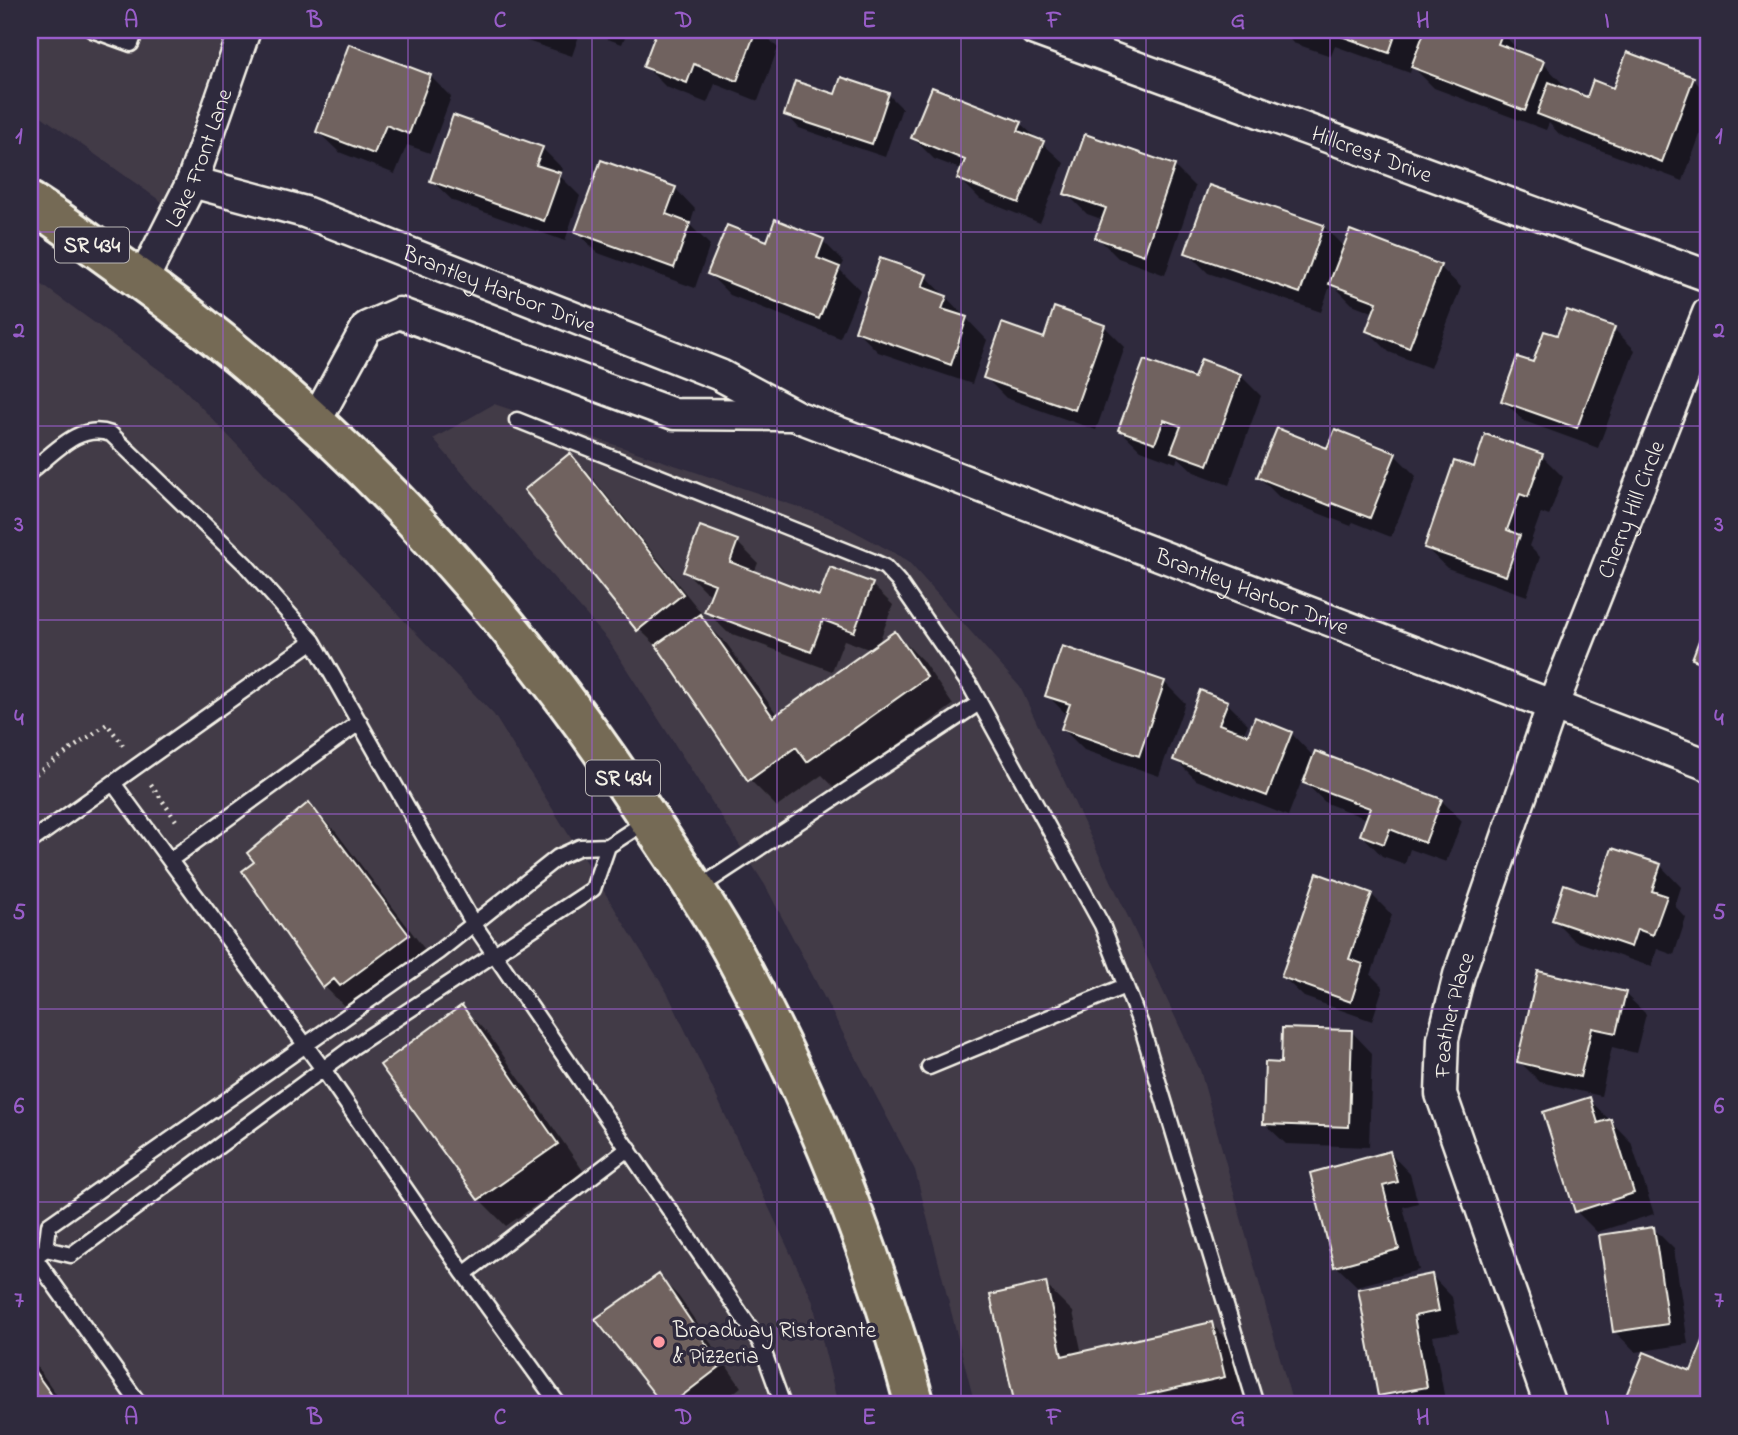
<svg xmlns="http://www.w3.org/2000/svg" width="1738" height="1435" font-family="'Indie Flower',sans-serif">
	<rect width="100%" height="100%" fill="#2f2a3d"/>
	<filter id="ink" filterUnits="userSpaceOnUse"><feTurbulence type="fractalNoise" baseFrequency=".0143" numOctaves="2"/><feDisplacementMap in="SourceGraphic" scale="14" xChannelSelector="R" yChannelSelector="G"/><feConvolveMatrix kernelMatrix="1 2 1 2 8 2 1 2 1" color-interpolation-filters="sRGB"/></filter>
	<g filter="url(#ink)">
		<path fill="#423b47" d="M30,30H226L175,175L162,202L30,108Z
			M30,276L180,385L494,715L668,994L812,1299L838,1405H30Z
			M494,404L828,517L907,560L1020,687L1200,1070L1293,1405H975L915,1170L765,885L608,640L433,439Z"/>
		<path fill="#0007" d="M516,30H628L622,44L581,30L572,56L527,41Z
			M659,30H760L778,48L758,101L715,84L707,103L666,87L645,66Z
			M1281,30H1418L1425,37L1427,30H1496L1502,32L1522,55L1543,63L1563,84L1562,89L1588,99L1614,90L1693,79L1708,94V113L1683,181L1560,135L1549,123L1546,130L1434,88L1412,66L1410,73L1335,46L1331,56L1293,43Z
			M430,76L451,97L430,153L407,145L395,174L339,152L318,132Z
			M888,94L902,108L885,157L799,128L786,114L836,96Z
			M1021,124L1064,163L1040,223L980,199L959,178L963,170L934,159L913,138Z
			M542,148L563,169L560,176L580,196L565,241L453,201L432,181Z
			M1174,166L1195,187L1165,275L1118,258L1097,237L1104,220L1087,214L1066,193Z
			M675,188L695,209L690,225L710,245L695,288L598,253L577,232Z
			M1323,226L1345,248L1440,267L1461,287L1430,368L1389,352L1368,331L1375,313L1352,304L1331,283L1321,312L1208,273L1187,252Z
			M823,241L844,262L840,270L860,290L840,338L730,295L709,274L768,243Z
			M926,276L987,340L972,384L878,352L857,331Z
			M1104,326L1125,347L1096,430L1006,398L985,377L1045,340Z
			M1614,329L1635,350L1598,448L1524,421L1503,400L1558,338Z
			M1240,375L1261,396L1229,485L1194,472L1178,457L1176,463L1141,450L1120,430L1195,380Z
			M1328,450L1395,455L1416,476L1391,537L1353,522L1351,526L1280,498L1259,477Z
			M570,455L591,476L703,615L700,617L727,644L778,716L871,650L844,640L832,671L727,632L706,611L712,595L706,592L685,571L737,542L758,563L754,573L820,598L872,585L893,605L878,645L895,633L922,660L953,705L836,789L822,775L777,807L750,780L660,649L639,629Z
			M1542,456L1563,477L1549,516L1541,513L1529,546L1540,557L1527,596L1447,568L1426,548Z
			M1707,625H1708V673L1694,658Z
			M1164,682L1185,703L1159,776L1084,750L1063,729L1068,716L1047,695Z
			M1227,703L1248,724L1243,735L1291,733L1314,757L1441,800L1462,821L1446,862L1410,849L1405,864L1382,856L1362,835L1367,819L1326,803L1302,780L1288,816L1196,780L1175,759Z
			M308,804L336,832L435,963L369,1012L362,1005L352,1014L325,987L256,862Z
			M1613,850L1661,866L1681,887L1675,906L1686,918L1674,955L1657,949L1652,967L1575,941L1554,920L1597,898Z
			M1371,894L1392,915L1371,975L1383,987L1372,1021L1304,997L1283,977Z
			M1625,994L1646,1014L1636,1053L1612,1047L1601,1096L1540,1082L1519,1061Z
			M462,1007L489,1035L584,1172L506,1226L479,1199Z
			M1352,1032L1372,1053L1369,1147L1286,1144L1265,1124L1283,1065Z
			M1589,1099L1631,1142L1654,1214L1597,1232L1576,1211Z
			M1390,1153L1410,1174L1418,1203L1403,1207L1419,1270L1357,1286L1336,1266Z
			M1653,1228L1674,1249L1688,1344L1636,1352L1615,1332Z
			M659,1276L679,1297L741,1387L718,1405H665L598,1319Z
			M1432,1276L1452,1297L1459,1332L1433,1336L1446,1405H1389L1379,1395L1360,1290Z
			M1045,1284L1073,1312L1082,1354L1212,1324L1239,1352L1251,1405H1017L992,1296Z
			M1706,1338L1708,1339V1405H1624L1645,1354L1692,1373Z
			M30,1357L64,1405H30Z"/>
		<path fill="#6f625e" stroke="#f4f1e8" stroke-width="2" d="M532,30H553L551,36Z
			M657,30H756L737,81L694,64L687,83L643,67Z
			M1291,30H1313L1311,37Z
			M1324,30H1397L1389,53Z
			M1425,30H1500L1503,31L1498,44L1544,61L1525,111L1411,67Z
			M349,44L431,75L409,134L386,125L374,154L316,132Z
			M1627,52L1694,77L1662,162L1537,114L1549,82L1587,97L1593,80L1613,88Z
			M841,77L889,93L872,144L784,115L795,81L835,94Z
			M932,87L1022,122L1018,131L1044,141L1019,203L957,179L965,160L911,138Z
			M453,115L543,147L536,165L561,173L544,221L430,181Z
			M1085,134L1175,165L1144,255L1095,238L1106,208L1064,194Z
			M601,160L676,187L666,214L690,223L674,268L575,232Z
			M1209,185L1324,225L1300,293L1185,253Z
			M775,219L824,239L817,258L840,267L819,319L707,274L727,225L767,241Z
			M1350,230L1441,265L1409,348L1366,331L1377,302L1329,284Z
			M880,258L927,274L922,287L947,296L942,309L967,317L951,365L855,331Z
			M1054,307L1105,325L1075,410L983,378L1002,323L1044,338Z
			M1567,310L1615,327L1577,428L1501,401L1517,357L1533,362L1544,331L1557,335Z
			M1201,359L1241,374L1208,465L1171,452L1181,426L1164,420L1155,443L1118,430L1144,360L1194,378Z
			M1277,428L1327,448L1335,429L1396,453L1370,518L1332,503L1331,506L1257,477Z
			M1485,434L1543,454L1528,497L1520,494L1507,530L1520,535L1506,576L1424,548L1454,461L1474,467Z
			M570,453L683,594L637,631L524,490Z
			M700,526L738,540L730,562L819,596L830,567L873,583L854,632L823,620L811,652L704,612L715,584L683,572Z
			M700,614L773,717L895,631L927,677L807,762L796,747L748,781L656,645Z
			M1706,622L1708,623V665L1692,659Z
			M1062,646L1165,681L1139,756L1061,729L1070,704L1045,696Z
			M1200,690L1228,701L1219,724L1248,735L1255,717L1292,732L1267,796L1173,760Z
			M1315,751L1442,799L1425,843L1390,829L1384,844L1360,835L1370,808L1303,783Z
			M309,802L409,935L340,986L334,979L323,988L242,871L254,862L247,853Z
			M1612,848L1661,864L1652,891L1667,896L1653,935L1637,929L1631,947L1552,920L1564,884L1596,895Z
			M1317,873L1372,893L1349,959L1363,964L1351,1002L1281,977Z
			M1538,971L1626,992L1616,1033L1592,1028L1580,1077L1517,1062Z
			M462,1005L558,1144L478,1200L380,1065Z
			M1282,1028L1352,1030L1349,1127L1263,1124L1265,1062L1281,1063Z
			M1590,1097L1598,1123L1611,1119L1634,1193L1575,1212L1543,1112Z
			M1390,1151L1398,1182L1383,1186L1399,1249L1334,1267L1310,1173Z
			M1654,1227L1668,1324L1613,1332L1599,1235Z
			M659,1274L721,1366L670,1405H663L595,1319Z
			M1432,1274L1439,1311L1414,1316L1427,1387L1378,1396L1358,1289Z
			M1046,1282L1062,1356L1212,1322L1225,1377L1101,1405H1015L990,1295Z
			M1705,1336L1708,1337V1405H1622L1644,1352L1691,1371Z
			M30,1365L59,1405H30Z"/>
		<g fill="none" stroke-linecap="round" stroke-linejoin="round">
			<defs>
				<path id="service" d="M92,30L131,44L136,30
					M517,420L872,561L885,567L898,581L971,687L1102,925L1142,1028L1256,1405
					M30,472C54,453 79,422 111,434L245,564L313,641L473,923L760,1342L783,1405
					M113,783L323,1069L464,1274L559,1405
					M30,842L313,641
					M170,860L360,722
					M697,889L979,703
					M929,1067L1125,986
					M46,1249L71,1255L353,1047L593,889L608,846
					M30,1251L140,1405
					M34,1258L46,1249L49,1225L438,952L558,857L580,847L608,846L648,820
					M464,1274L629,1148"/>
				<g id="minor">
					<path id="s1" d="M1035,30L1708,276"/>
					<path id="s2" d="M192,182L305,212L720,375L796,416L1708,765"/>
					<path id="s3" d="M142,281L192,182L245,30"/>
					<path d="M315,422L367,327L399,313L674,414L789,415"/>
					<path id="s4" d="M1550,1405L1441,1094L1443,1039L1459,975L1552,707L1708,313"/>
				</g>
				<path id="primary" d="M30,202C62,222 93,246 124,268C340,422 505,600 650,821C678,863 707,905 732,950C810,1094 873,1247 915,1405"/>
			</defs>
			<use href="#service" stroke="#f4f1e8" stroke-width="19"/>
			<use href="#minor" stroke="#f4f1e8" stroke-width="35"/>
			<use href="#primary" stroke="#f4f1e8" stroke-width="44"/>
			<path stroke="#f4f1e8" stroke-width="4.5" stroke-dasharray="2 5" stroke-linecap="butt" d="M30,778L107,724L126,749
				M151,784L177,822"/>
			<use href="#service" stroke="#2f2a3d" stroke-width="14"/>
			<use href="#minor" stroke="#2f2a3d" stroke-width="30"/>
			<use href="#primary" stroke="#756b55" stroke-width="38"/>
		</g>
	</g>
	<path fill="none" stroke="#995dc9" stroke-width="2" stroke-opacity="0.55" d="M223,30V1405M408,30V1405M592,30V1405M777,30V1405M961,30V1405M1146,30V1405M1330,30V1405M1515,30V1405M30,232H1708M30,426H1708M30,620H1708M30,814H1708M30,1009H1708M30,1202H1708"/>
	<circle fill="#ff9aa2" stroke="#2f2a3d" stroke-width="2.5" cx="659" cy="1342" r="7"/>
	<g text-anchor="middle" stroke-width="7" stroke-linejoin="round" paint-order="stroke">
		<g fill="#2f2a3d" stroke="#b9b5b5" stroke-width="2">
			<rect x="55" y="227.5" width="74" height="35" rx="5"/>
			<rect x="586" y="760.5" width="74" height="35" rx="5"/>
		</g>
		<g font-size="21" font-weight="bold" fill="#f4f1e8">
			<text x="92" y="252">SR 434</text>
			<text x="623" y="785">SR 434</text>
		</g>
		<g font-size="23" fill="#f4f1e8" stroke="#2f2a3d">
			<text dy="8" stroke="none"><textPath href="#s1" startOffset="359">Hillcrest Drive</textPath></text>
			<text dy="8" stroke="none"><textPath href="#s3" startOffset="136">Lake Front Lane</textPath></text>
			<text dy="8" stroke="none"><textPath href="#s2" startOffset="326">Brantley Harbor Drive</textPath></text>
			<text dy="8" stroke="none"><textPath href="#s4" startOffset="947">Cherry Hill Circle</textPath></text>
			<text dy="8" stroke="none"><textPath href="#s2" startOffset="1138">Brantley Harbor Drive</textPath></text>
			<text dy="8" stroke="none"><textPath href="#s4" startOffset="410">Feather Place</textPath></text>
		</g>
		<g font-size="23" fill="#f4f1e8" stroke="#2f2a3d" text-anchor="start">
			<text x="673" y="1337">Broadway Ristorante<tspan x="673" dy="26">&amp; Pizzeria</tspan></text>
		</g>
	</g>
	<rect width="1738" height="1435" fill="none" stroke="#2f2a3d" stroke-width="77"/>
	<rect x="38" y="38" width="1662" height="1358" fill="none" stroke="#995dc9" stroke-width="2.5"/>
	<g font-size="23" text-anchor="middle" font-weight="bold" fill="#995dc9">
		<text x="131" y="27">A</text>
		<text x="315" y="27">B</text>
		<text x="500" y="27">C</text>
		<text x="684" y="27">D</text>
		<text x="869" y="27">E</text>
		<text x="1054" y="27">F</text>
		<text x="1238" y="27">G</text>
		<text x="1423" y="27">H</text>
		<text x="1607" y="27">I</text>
		<text x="19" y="143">1</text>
		<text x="1719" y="143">1</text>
		<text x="19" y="337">2</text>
		<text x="1719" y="337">2</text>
		<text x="19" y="531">3</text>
		<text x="1719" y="531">3</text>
		<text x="19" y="725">4</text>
		<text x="1719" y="725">4</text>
		<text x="19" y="919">5</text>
		<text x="1719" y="919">5</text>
		<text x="19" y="1113">6</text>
		<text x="1719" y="1113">6</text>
		<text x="19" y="1307">7</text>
		<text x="1719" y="1307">7</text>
		<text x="131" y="1424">A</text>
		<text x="315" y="1424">B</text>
		<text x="500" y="1424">C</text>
		<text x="684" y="1424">D</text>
		<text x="869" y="1424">E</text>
		<text x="1054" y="1424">F</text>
		<text x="1238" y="1424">G</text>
		<text x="1423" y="1424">H</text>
		<text x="1607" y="1424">I</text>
	</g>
</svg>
